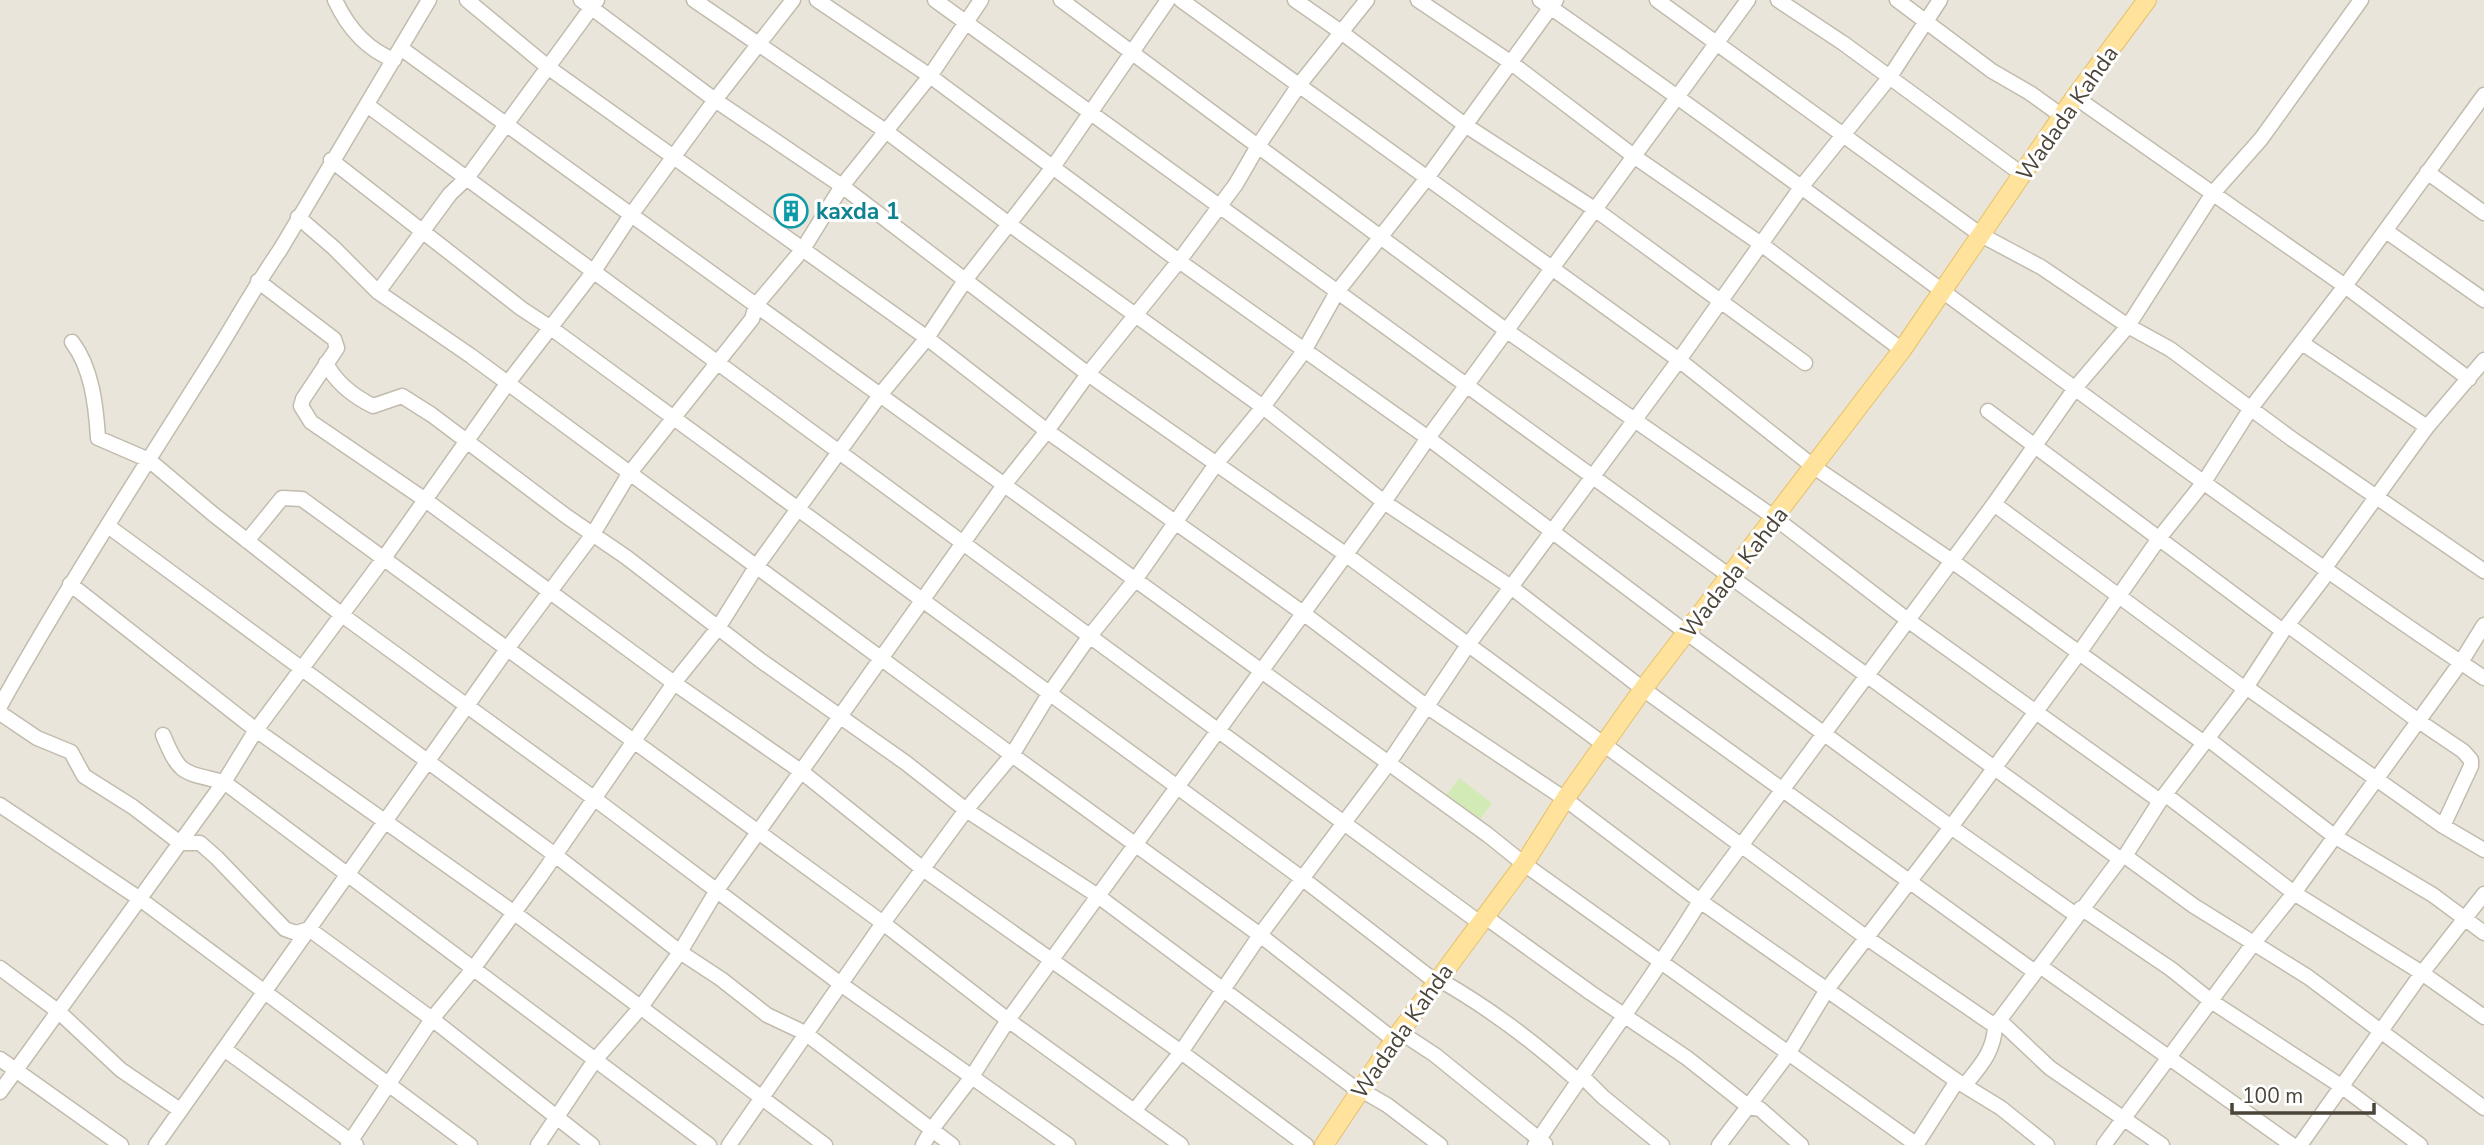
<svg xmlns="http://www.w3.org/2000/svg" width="2484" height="1145" font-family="'Nunito Sans',sans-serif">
	<rect width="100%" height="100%" fill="#f6f3ec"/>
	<path fill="#eae5da" d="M0,0H2484V1145H0Z"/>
	<path fill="#d2eab5" d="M1459,778L1492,803L1478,822L1445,797Z"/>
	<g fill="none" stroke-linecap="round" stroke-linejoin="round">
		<defs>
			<path id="minor" d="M335,0C347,26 366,49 394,60
				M467,0L549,68L927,338L1047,431L1303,613L1426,706L1565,799L1700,901L1957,1081L2001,1108L2047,1145
				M581,0L715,100L842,186L1088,374L1345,554L1867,938L1995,1026
				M694,0L887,132L1009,224L1263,407L1384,502L1511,587L1643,689L2035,972
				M817,0L930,76L1179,261L1428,438L1687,633L1951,827L2076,915
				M935,0L2120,859
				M1061,0L1507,331L1775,518L1909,621L2160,801
				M1181,0L1679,360L1814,467L1952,561L2204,743
				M1295,0L1341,32L1465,125L1596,210L1805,363
				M1418,0L1510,62L1635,157L1761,244L1902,350
				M1540,0C1858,221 2162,463 2484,678
				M1657,0L1981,235L2041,267L2128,326L2170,349L2292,439L2484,571
				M1778,0L1843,43L2023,175
				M1897,0L1992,71L2030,93L2062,116
				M402,49L1488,835L1524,864L1917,1145
				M2075,97L2345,286L2469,379
				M367,105L1480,923
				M331,160L522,309L551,328L1303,879L1436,982
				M2427,172L2484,213
				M298,217L334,248L378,292L471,356L1012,755L1260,935L1394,1040
				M2386,231L2484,300
				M258,281L334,339L337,348L303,399L301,406L311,422L424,499L674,683L802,772L923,869L1181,1052L1306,1145
				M378,292L450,194L467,178L597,0
				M72,342C92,368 96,406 98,438L149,460L213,514L342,615L595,799L842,985L1068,1145
				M2302,343L2427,427
				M326,363C336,383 353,396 373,406L402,396L432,415L566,516L626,557L760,660L906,763L966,810L1098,896L1360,1092
				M1988,411L2283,631
				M108,526L555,855L680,952L721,979L767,1015L805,1033L952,1145
				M247,541L282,498L302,499L883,923L1008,1020L1181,1145
				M2324,569L2427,427L2484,360
				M70,584L256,730L513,912L825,1145
				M2289,626L2417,720L2463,751L2471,760V766L2443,826
				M2246,687L2443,826L2484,850
				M2245,689L2283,631L2328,572
				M0,706C62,595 131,488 199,380C227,337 251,292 280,250L429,0
				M0,713L37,738L71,752L84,776L133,807L180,843H200L217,858L285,929L296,933L309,929L432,1019L592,1145
				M163,735C180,776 183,772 224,782L709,1145
				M2208,739L2334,836L2433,895L2484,933
				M2166,795L2294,893L2422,973L2484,1017
				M0,805L140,899L470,1145
				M2125,856L2194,906L2308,977L2484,1108
				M2081,908L2171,969L2211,1001L2341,1086L2420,1145
				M1484,916L1591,993L1687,1058L1749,1107L1760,1109L1801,1145
				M2040,966L2292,1145
				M0,968L59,1012L121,1070L180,1110
				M1438,979C1488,1007 1534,1042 1577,1080
				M1999,1020L2050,1068L2162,1145
				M1400,1032L1435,1055L1545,1144
				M224,1049L356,1145
				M0,1059L121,1145
				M1582,1076L1603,1097L1662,1145
				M1965,1085C1980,1066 1994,1052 1995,1026L2120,859L2125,856L2160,801L2245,689L1994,504
				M1361,1090L1387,1105L1440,1145
				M0,1092L224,782L256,730L384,558L507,384L594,271L631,215L715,100L793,0
				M1135,1110L1181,1052L1260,935L1388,764L1468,645L1679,360L1802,186L1889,78L1940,0
				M156,1145L507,649L593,534L629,474L752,319L756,305L803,249L842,186L930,76L981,0
				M348,1145L432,1019L473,969L540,877L674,683L718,628L756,567L880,395L927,338L966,279L1053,167L1168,0
				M538,1145L595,1060L641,1007L680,952L717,890L1004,485L1047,431L1088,374L1179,261L1236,184L1258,146L1299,85L1367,0
				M729,1145L883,923L966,810L1012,755L1049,694L1089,637L1135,580L1216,464L1263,407L1304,351L1337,292L1427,178L1556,0
				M923,1145L932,1129L971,1078L1008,1020L1384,502L1428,438L1748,0
				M1535,1145C1589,1063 1649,985 1700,901L1994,504L2076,387L2128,326L2213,193L2261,139L2361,0
				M1719,1145L1788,1054L1828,988L1951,827L2079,653L2160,537L2204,482L2251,408L2345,286L2484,95
				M1916,1145L1957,1081
				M2104,1145L2253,944L2294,893L2461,662L2484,625
				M2300,1145L2422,973L2484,894"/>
			<path id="major" d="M1324,1145L1394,1040L1524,864L1565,799L1643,689L1902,350L2075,97L2147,0"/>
		</defs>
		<use href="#minor" stroke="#c2bbae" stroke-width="17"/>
		<use href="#major" stroke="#e6c16a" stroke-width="20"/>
		<use href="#minor" stroke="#fff" stroke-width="14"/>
		<use href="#major" stroke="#ffe39c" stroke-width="18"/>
	</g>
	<defs>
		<symbol id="building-ring" viewBox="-11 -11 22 22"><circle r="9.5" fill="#fff" stroke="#0f9aa8" stroke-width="1.5"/><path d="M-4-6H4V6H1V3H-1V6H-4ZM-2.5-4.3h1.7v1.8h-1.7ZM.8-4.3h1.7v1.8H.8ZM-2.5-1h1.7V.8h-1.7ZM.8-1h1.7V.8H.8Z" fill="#0f9aa8"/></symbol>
	</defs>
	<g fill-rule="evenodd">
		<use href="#building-ring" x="772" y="192" width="38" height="38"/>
	</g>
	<g text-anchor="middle" stroke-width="6" stroke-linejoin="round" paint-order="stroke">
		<g font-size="23" fill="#4b4439" stroke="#fff">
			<text transform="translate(2067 113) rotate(-55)" y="8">Wadada Kahda</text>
			<text transform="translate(1734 572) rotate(-52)" y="8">Wadada Kahda</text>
			<text transform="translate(1402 1031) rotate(-55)" y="8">Wadada Kahda</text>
		</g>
		<g font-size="23" font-weight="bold" fill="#0d838f" stroke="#fff" text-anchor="start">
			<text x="816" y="219">kaxda 1</text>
		</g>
	</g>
	<path d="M2232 1103v10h142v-10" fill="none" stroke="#4b4439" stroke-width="3.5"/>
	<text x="2242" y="1103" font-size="21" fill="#4b4439" stroke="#ffffff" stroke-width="5" paint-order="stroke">100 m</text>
</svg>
